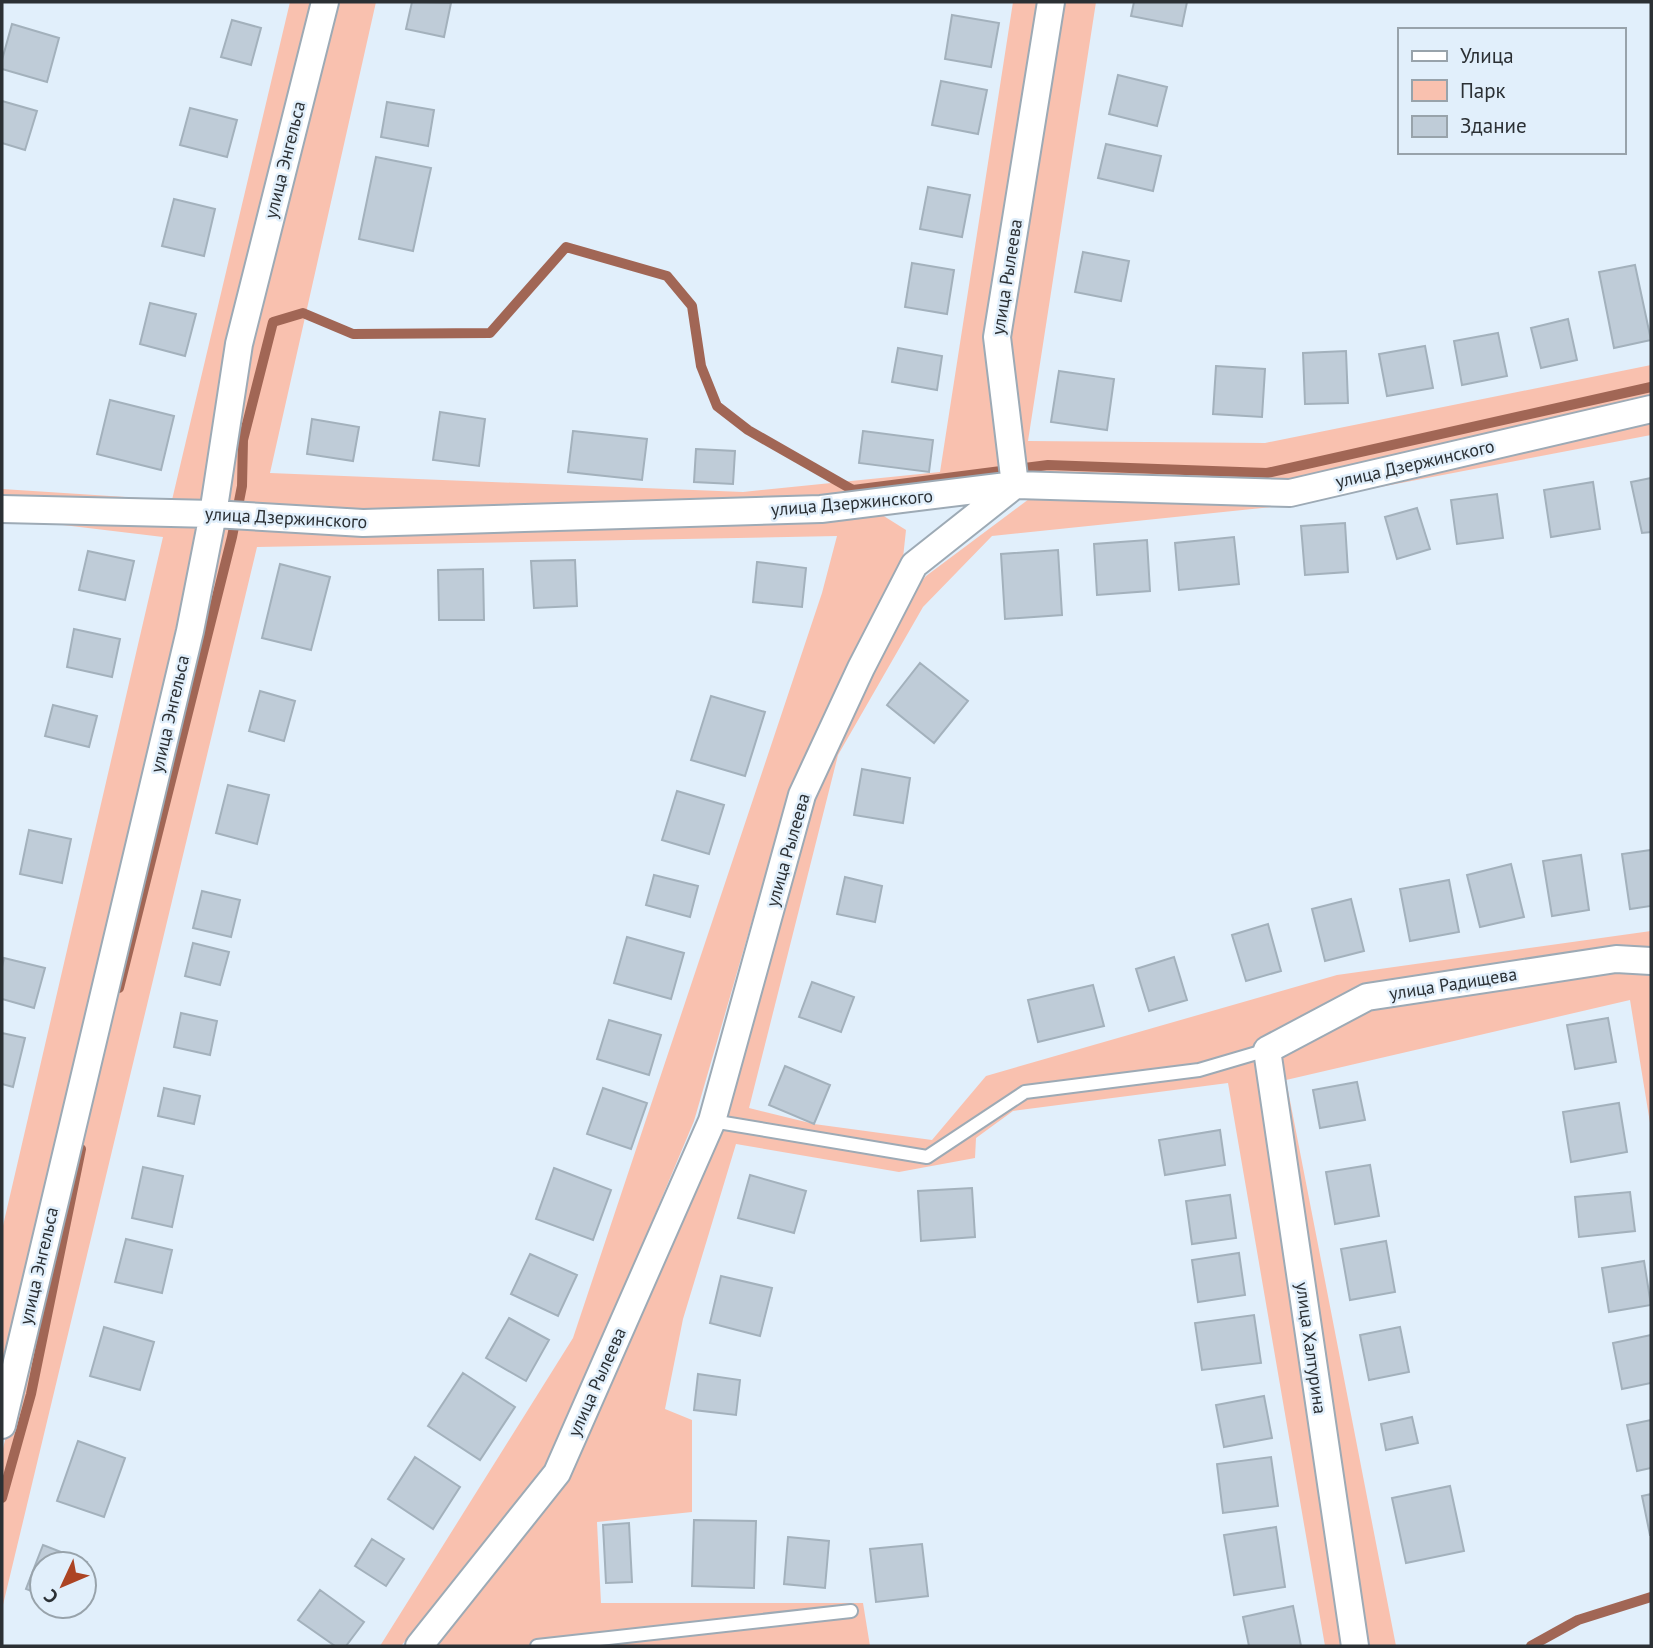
<svg xmlns="http://www.w3.org/2000/svg" width="1653" height="1648" font-family="'PT Sans',sans-serif">
	<rect width="100%" height="100%" fill="#e1effb"/>
	<path fill="#f9c1af" d="M290,2H318L208,495L197,506L2,501V489L172,500Z
		M333,2H376L270,473L743,492L940,472L1013,2H1040L986,340L1005,466L996,482L820,505L365,517L224,506L248,346Z
		M1059,2H1096L1028,441L1265,443L1651,365V402L1288,489L1022,475L1007,340Z
		M1651,417V435L1281,506L992,536L923,607L838,755L749,1108L814,1124L932,1140L986,1076L1337,975L1651,931V954L1363,992L1262,1046L1347,1646H1325L1228,1083L1013,1111L976,1138L975,1158L899,1172L736,1144L683,1319L665,1409L692,1420V1512L597,1522L601,1603H863L870,1646H435L569,1478L722,1123L808,800L903,605L926,576L1037,493L1290,499Z
		M879,513L906,530L903,558L789,793L694,1121L549,1467L401,1646H380L573,1338L822,593L837,536L257,547L2,1609V1453L222,521Z
		M2,515L194,523L198,541L2,1387V1230L163,537L63,525L2,523Z
		M1614,971L1651,972V1129L1630,1000L1286,1080L1396,1646H1361L1274,1054L1370,1005Z"/>
	<g fill="none" stroke-linecap="round" stroke-linejoin="round">
		<path stroke="#a16655" stroke-width="10" d="M119,988L232,537L242,486L243,440L273,322L303,313L353,334L490,333L566,247L667,276L692,306L701,366L717,406L748,430L853,490L1048,465L1267,473L1651,387
			M2,1498L31,1394L81,1149
			M1531,1646L1578,1620L1651,1597"/>
	</g>
	<path fill="#bfccd8" stroke="#a3b1bc" stroke-width="2" d="M412,2L451,3L444,37L406,29Z
		M1134,2H1187L1182,26L1131,16Z
		M952,15L999,23L991,67L945,59Z
		M232,20L261,28L251,65L221,57Z
		M12,24L59,38L47,82L2,69V60Z
		M1118,75L1167,87L1157,126L1109,114Z
		M941,81L987,90L978,134L932,125Z
		M2,101L37,111L25,150L2,143Z
		M387,102L434,110L428,146L381,137Z
		M190,108L237,120L227,157L180,145Z
		M1106,144L1161,156L1153,191L1098,178Z
		M376,157L431,168L413,251L359,239Z
		M928,187L970,195L962,237L920,229Z
		M174,199L215,209L204,256L162,246Z
		M1083,252L1129,261L1121,301L1075,292Z
		M912,263L954,270L947,314L905,307Z
		M1635,265L1651,340L1614,348L1599,272Z
		M150,303L196,314L185,356L140,344Z
		M1568,319L1577,360L1541,368L1531,328Z
		M1498,333L1507,376L1462,385L1454,341Z
		M1425,346L1433,388L1387,396L1379,354Z
		M898,348L942,356L937,390L892,382Z
		M1346,351L1348,403L1305,404L1303,353Z
		M1216,366L1265,369L1262,417L1213,414Z
		M1059,371L1114,379L1107,430L1051,422Z
		M110,400L174,416L161,470L97,454Z
		M440,412L485,419L479,466L433,460Z
		M312,419L359,427L353,461L307,454Z
		M573,431L647,439L642,480L568,472Z
		M863,431L933,440L929,472L859,463Z
		M696,449L735,451L733,484L694,482Z
		M1651,478V532L1642,533L1631,482Z
		M1593,482L1600,529L1551,537L1544,490Z
		M1497,494L1503,538L1457,544L1451,500Z
		M1417,508L1430,549L1397,559L1385,517Z
		M1345,523L1348,572L1305,575L1301,526Z
		M1234,537L1239,584L1179,590L1175,543Z
		M1147,540L1150,591L1097,595L1094,544Z
		M1058,550L1062,615L1005,619L1001,554Z
		M88,551L134,561L125,600L79,590Z
		M575,560L577,606L534,608L531,561Z
		M757,562L806,568L802,607L753,602Z
		M280,564L330,577L311,650L262,638Z
		M483,569L484,620H439L438,570Z
		M74,629L120,639L112,677L67,667Z
		M920,663L968,701L934,743L887,705Z
		M260,691L295,701L284,741L249,731Z
		M711,696L765,712L745,776L691,760Z
		M53,705L97,716L89,747L45,736Z
		M862,769L910,778L903,823L854,815Z
		M228,785L269,795L257,844L216,833Z
		M677,791L724,805L709,854L662,840Z
		M29,830L71,839L62,883L20,874Z
		M1651,850V906L1630,909L1622,854Z
		M1581,855L1589,910L1552,916L1543,861Z
		M1511,864L1524,917L1480,927L1467,875Z
		M654,875L698,886L690,917L646,905Z
		M845,877L882,886L875,922L837,914Z
		M1449,880L1459,932L1410,941L1400,889Z
		M202,891L240,900L231,937L193,928Z
		M1351,899L1364,951L1325,961L1312,909Z
		M1268,924L1281,971L1246,981L1232,935Z
		M627,937L684,953L671,999L614,983Z
		M193,943L229,952L220,985L185,976Z
		M1174,957L1187,1000L1149,1011L1136,969Z
		M4,958L45,968L34,1008L2,999V967Z
		M812,982L854,997L841,1032L799,1017Z
		M1093,985L1104,1026L1038,1042L1028,1000Z
		M181,1013L217,1021L210,1055L174,1047Z
		M1608,1018L1616,1062L1575,1069L1567,1025Z
		M609,1020L661,1035L649,1075L597,1059Z
		M2,1033L25,1038L13,1087L2,1084Z
		M785,1066L830,1085L814,1124L769,1105Z
		M1357,1082L1365,1120L1320,1128L1313,1090Z
		M164,1088L200,1096L194,1124L158,1116Z
		M603,1088L647,1103L631,1149L587,1134Z
		M1619,1103L1627,1152L1571,1162L1563,1112Z
		M1220,1130L1225,1165L1165,1175L1159,1140Z
		M1370,1165L1379,1216L1335,1224L1326,1172Z
		M143,1167L183,1176L172,1227L132,1218Z
		M554,1168L611,1190L593,1240L536,1219Z
		M750,1175L806,1191L794,1233L738,1218Z
		M972,1188L975,1237L921,1241L918,1191Z
		M1630,1192L1635,1231L1579,1237L1575,1197Z
		M1230,1195L1236,1238L1192,1244L1186,1201Z
		M126,1239L172,1250L162,1293L115,1282Z
		M1386,1241L1395,1292L1350,1300L1341,1249Z
		M1239,1253L1245,1295L1198,1302L1192,1260Z
		M530,1254L577,1275L558,1316L511,1294Z
		M1644,1261L1651,1305L1609,1312L1602,1268Z
		M721,1276L772,1288L760,1336L710,1323Z
		M1254,1315L1261,1363L1202,1370L1195,1323Z
		M509,1318L549,1340L526,1381L486,1358Z
		M104,1327L154,1342L140,1390L90,1376Z
		M1400,1327L1409,1372L1369,1380L1360,1335Z
		M1651,1335V1383L1622,1389L1613,1343Z
		M463,1373L515,1407L480,1460L428,1426Z
		M698,1374L740,1380L736,1415L694,1410Z
		M1264,1396L1272,1438L1224,1447L1216,1405Z
		M1412,1417L1418,1443L1386,1450L1381,1424Z
		M1651,1420V1468L1637,1471L1627,1425Z
		M78,1441L125,1458L104,1517L57,1501Z
		M415,1457L460,1487L433,1529L388,1499Z
		M1271,1457L1278,1506L1223,1513L1217,1464Z
		M1450,1486L1464,1551L1406,1563L1392,1498Z
		M1651,1494V1535H1650L1642,1496Z
		M694,1520L756,1521L754,1588L692,1586Z
		M629,1523L632,1582L606,1583L603,1525Z
		M1276,1527L1285,1587L1234,1595L1224,1535Z
		M788,1537L829,1541L825,1588L784,1584Z
		M372,1539L404,1559L386,1586L355,1566Z
		M922,1544L928,1596L876,1602L870,1549Z
		M43,1545L87,1562L84,1571V1564H42V1595L26,1589Z
		M320,1590L364,1622L346,1646H335L298,1620Z
		M1293,1606L1301,1646H1249L1243,1617Z"/>
	<g fill="none" stroke-linecap="round" stroke-linejoin="round">
		<defs>
			<path id="service" d="M712,1121L927,1157L1025,1092L1199,1070L1267,1050
				M537,1646L851,1611"/>
			<path id="minor" d="M2,509L213,514L363,523L821,509L1015,485L1290,493L1651,409
				M2,1425L190,631L213,514L239,344L325,2
				M419,1646L557,1473L712,1121L802,795L861,668L914,565L1015,485L997,337L1051,2
				M1355,1646L1267,1050L1367,997L1616,959L1651,961"/>
		</defs>
		<use href="#service" stroke="#9daab5" stroke-width="16"/>
		<use href="#minor" stroke="#9daab5" stroke-width="30"/>
		<use href="#service" stroke="#fff" stroke-width="12"/>
		<use href="#minor" stroke="#fff" stroke-width="26"/>
	</g>
	<g text-anchor="middle" stroke-width="5" stroke-linejoin="round" paint-order="stroke">
		<g font-size="18" fill="#2b3034" stroke="#e1effb">
			<text transform="translate(285 160) rotate(-76)" y="6">улица Энгельса</text>
			<text transform="translate(1007 277) rotate(-81)" y="6">улица Рылеева</text>
			<text transform="translate(1415 464) rotate(-13)" y="6">улица Дзержинского</text>
			<text transform="translate(852 503) rotate(-5)" y="6">улица Дзержинского</text>
			<text transform="translate(286 518) rotate(3)" y="6">улица Дзержинского</text>
			<text transform="translate(170 714) rotate(-77)" y="6">улица Энгельса</text>
			<text transform="translate(788 850) rotate(-74)" y="6">улица Рылеева</text>
			<text transform="translate(1453 984) rotate(-9)" y="6">улица Радищева</text>
			<text transform="translate(39 1266) rotate(-77)" y="6">улица Энгельса</text>
			<text transform="translate(1311 1348) rotate(82)" y="6">улица Халтурина</text>
			<text transform="translate(597 1382) rotate(-66)" y="6">улица Рылеева</text>
		</g>
	</g>
	<rect width="1653" height="1648" fill="none" stroke="#2b3034" stroke-width="7"/>
	<rect x="1398" y="28" width="228" height="126" fill="#e1effb" stroke="#98a3ab" stroke-width="2"/>
	<rect x="1412" y="51" width="35" height="10" fill="#ffffff" stroke="#98a3ab" stroke-width="2"/>
	<text x="1460" y="63" font-size="21" fill="#2b3034">Улица</text>
	<rect x="1412" y="80" width="35" height="21" fill="#f9c1af" stroke="#98a3ab" stroke-width="2"/>
	<text x="1460" y="98" font-size="21" fill="#2b3034">Парк</text>
	<rect x="1412" y="116" width="35" height="21" fill="#bfccd8" stroke="#98a3ab" stroke-width="2"/>
	<text x="1460" y="133" font-size="21" fill="#2b3034">Здание</text>
	<g transform="translate(63 1585) rotate(226)"><circle r="33" fill="#e1effb" stroke="#98a3ab" stroke-width="2"/>
	<path d="M0-5L12 26L0 18L-12 26Z" fill="#ac4423"/>
	<text y="-10" font-size="19" font-weight="bold" text-anchor="middle" fill="#2b3034">С</text>
	</g>
</svg>
